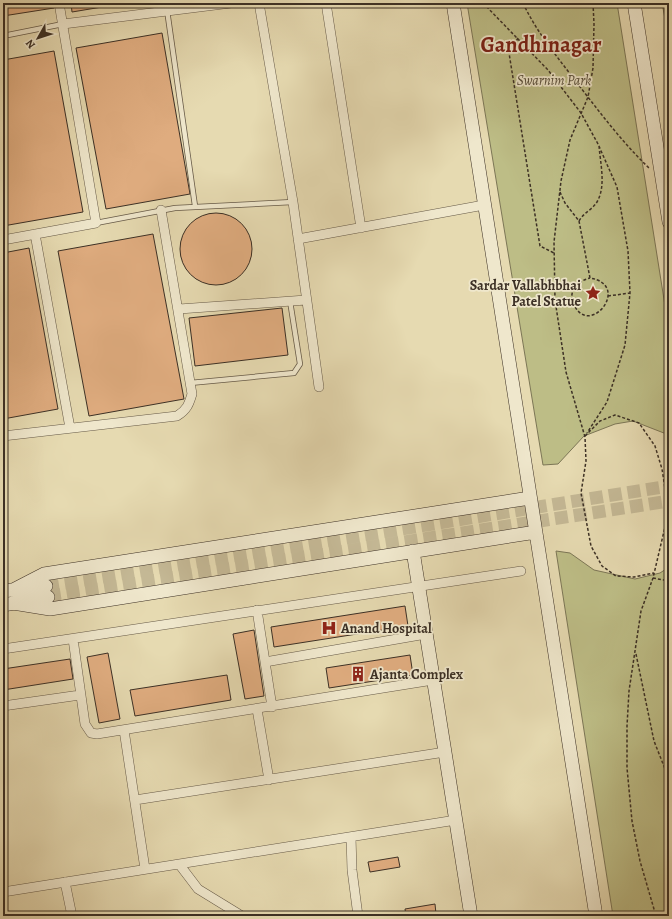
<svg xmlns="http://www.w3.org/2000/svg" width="672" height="919" font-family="Alegreya,serif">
	<defs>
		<pattern id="grass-tufts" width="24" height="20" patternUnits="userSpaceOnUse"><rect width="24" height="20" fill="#bdbd86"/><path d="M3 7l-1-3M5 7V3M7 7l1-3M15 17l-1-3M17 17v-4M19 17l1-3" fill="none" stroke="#9b9a6d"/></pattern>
	</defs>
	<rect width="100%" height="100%" fill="#e6dab1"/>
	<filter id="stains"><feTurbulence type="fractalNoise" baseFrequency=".005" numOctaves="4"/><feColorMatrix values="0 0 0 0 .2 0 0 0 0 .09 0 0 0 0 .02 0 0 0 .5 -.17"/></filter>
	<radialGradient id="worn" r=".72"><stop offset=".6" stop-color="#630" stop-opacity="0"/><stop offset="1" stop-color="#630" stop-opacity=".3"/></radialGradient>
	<path fill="url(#grass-tufts)" stroke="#7c7656" d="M662,3H669V40Z"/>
	<path fill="#bdbd86" stroke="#7c7656" d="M467,3H617L669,331V435L633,421L615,424L584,436L558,464L543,465Z
		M556,551L570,553L594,570L635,579L660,573L669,567V916H613Z"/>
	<path fill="#dfac7f" stroke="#3c3025" d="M3,3H53L54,8L3,16Z
		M71,3H101L102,7L72,12Z
		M162,33L190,194L106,209L76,48Z
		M54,51L83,212L3,226V60Z
		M180 249a36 36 0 1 1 72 0a36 36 0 1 1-72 0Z
		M153,234L184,399L89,416L58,251Z
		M29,248L58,409L3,419V253Z
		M282,308L288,355L195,366L189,318Z
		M405,606L408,626L274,647L271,627Z
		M254,630L264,696L245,699L233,634Z
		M108,653L120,719L99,723L87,657Z
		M410,655L413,675L329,688L326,668Z
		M70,659L73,679L3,690V669Z
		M227,675L231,700L135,716L130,690Z
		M398,857L400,867L370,872L368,862Z
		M435,904L436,914L406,916L405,909Z"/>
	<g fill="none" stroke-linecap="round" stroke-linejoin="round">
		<path stroke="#c4b895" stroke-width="13" stroke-dasharray="13 6" stroke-linecap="butt" d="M46,586L669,486
			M48,597L669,501"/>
		<defs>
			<path id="lane" d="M166,3L195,206
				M3,36L63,24
				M96,223L175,208L293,202
				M190,383L294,373L300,364L290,301"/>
			<path id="street" d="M259,3L293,202L319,387
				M326,3L361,228
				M63,24L231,3
				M35,234L70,428
				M298,239L484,205
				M3,240L96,223L59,3
				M179,309L306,300
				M3,436L177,416C187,410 189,404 192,394L161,210
				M257,610L272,707
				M73,639L85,724L91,733L97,734L433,680
				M3,649L521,571
				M265,662L426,634
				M3,706L80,695
				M257,709L269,780
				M124,730L145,869
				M135,800L445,752
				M351,837L352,870L358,916
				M179,864L198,889L242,916
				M65,882L72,916
				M3,892L456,820"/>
			<path id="secondary" d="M453,3L596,916
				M634,3L669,222
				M413,551L471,916
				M13,590L44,574L530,498
				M3,591L46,586
				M13,603L50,609L536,532
				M3,605L48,597"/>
		</defs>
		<use href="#lane" stroke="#665a48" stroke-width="6"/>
		<use href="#street" stroke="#665a48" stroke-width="10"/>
		<use href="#secondary" stroke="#3c3025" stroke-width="14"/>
		<path stroke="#3c3025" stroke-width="1.5" stroke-dasharray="3 2" stroke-linecap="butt" d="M483,3L548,70L581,113L598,144L617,187L628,251L630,293L625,345L607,402L587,433
			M523,3C536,31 555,54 574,79C598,110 621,141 649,168
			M593,3L594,24L593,68L588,97L570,140L561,181L554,242L555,300L566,372L585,437L586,461L581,493L591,546L602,566L616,576L634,577L654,573
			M518,38L509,53L540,246L554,253
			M560,192L565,203L579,221C584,212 594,209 598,200C606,184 600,162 599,145
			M579,221L590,278C632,285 590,338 574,305C567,291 578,281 590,278
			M608,296L630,293
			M555,300H572
			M585,436L600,421L615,415L639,423L655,446L662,469L666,495L665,527L653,578L641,611L629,691L627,726V768L632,821L640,861L656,916
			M653,578L669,581
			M636,654L654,741L669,779"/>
		<use href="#lane" stroke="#efe7cc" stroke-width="4.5"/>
		<use href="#street" stroke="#efe7cc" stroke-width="9"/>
		<use href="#secondary" stroke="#efe7cc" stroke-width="13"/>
	</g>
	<defs>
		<symbol id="sight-bare" viewBox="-9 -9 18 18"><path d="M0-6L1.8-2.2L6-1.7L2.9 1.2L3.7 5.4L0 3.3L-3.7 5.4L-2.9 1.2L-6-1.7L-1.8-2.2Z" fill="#8f2418" stroke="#efe7cc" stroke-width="2.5" paint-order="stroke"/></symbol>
		<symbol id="hospital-bare" viewBox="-9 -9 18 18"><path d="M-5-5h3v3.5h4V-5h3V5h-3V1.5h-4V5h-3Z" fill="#8f2418" stroke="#efe7cc" stroke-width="2.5" paint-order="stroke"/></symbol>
		<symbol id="building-bare" viewBox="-9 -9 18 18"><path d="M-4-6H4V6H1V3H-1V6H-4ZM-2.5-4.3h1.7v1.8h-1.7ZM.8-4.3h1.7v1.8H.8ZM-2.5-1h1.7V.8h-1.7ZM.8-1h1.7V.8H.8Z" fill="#8f2418" stroke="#efe7cc" stroke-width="2.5" paint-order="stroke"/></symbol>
	</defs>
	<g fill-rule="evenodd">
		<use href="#sight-bare" x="582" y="282" width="22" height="22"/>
		<use href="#hospital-bare" x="318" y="617" width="22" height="22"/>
		<use href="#building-bare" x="347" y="663" width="22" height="22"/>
	</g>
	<g text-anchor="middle" stroke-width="3.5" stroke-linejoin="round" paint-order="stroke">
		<g font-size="14" font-style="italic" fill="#564c38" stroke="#efe7cc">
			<text x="554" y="85">Swarnim Park</text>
		</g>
		<g font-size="14" font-weight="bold" fill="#3c3025" stroke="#efe7cc" text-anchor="start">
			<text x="581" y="290" text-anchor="end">Sardar Vallabhbhai<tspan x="581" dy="16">Patel Statue</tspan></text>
			<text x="341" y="633">Anand Hospital</text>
			<text x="370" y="679">Ajanta Complex</text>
		</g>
		<g font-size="22" font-weight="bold" fill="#7a1f14" stroke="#efe7cc">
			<text x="541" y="52">Gandhinagar</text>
		</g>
	</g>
	<rect width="672" height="919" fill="none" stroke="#e6dab1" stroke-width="16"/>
	<rect x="4" y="4" width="664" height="911" fill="none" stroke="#3c3025" stroke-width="2"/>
	<rect x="8" y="8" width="656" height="903" fill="none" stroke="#3c3025"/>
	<g transform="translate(38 38) rotate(231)" stroke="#efe7cc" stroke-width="3" paint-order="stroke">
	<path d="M0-3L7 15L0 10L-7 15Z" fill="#3c3025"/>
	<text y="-6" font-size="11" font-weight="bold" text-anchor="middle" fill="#3c3025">N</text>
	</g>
	<rect width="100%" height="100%" filter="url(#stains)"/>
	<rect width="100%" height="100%" fill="url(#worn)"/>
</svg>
